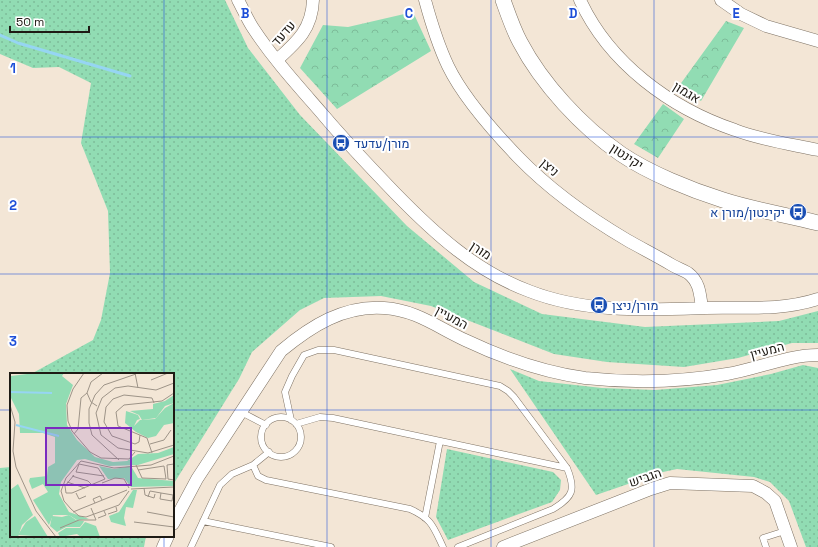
<svg xmlns="http://www.w3.org/2000/svg" width="818" height="547" font-family="'Space Grotesk',Heebo,sans-serif">
	<defs>
		<pattern id="grass-dots" width="8" height="8" patternUnits="userSpaceOnUse"><rect width="8" height="8" fill="#91dcb3"/><path d="M2 2h.1M6 6h.1" fill="none" stroke="#7dbc99" stroke-width="1.8" stroke-linecap="round"/></pattern>
		<pattern id="forest-crowns" width="20" height="18" patternUnits="userSpaceOnUse"><rect width="20" height="18" fill="#91dcb3"/><path d="M2 6a3 3 0 1 1 6 0M12 15a3 3 0 1 1 6 0" fill="none" stroke="#7dbc99"/></pattern>
	</defs>
	<rect width="100%" height="100%" fill="#f3e6d6"/>
	<path fill="url(#grass-dots)" d="M0,0H225L248,48L300,115L407,226L474,282L542,314L645,327L779,321L818,311V343H792L738,358L684,367L607,362L554,354L431,306L381,296L324,298L300,310L252,352L239,379L173,485V374H31L93,340L101,320L110,273L108,211L81,143L91,83L59,67L33,68L0,54Z
		M803,365L818,368V547H806L789,501L770,482L754,477L677,469L663,472L596,495L510,369L539,381L602,388L655,390L717,385L771,374Z
		M447,449L553,472L561,480L560,490L552,502L448,540L436,517Z
		M11,467V536H146L144,547H0V468Z"/>
	<path fill="url(#forest-crowns)" d="M413,12L431,51L337,109L300,68L323,25L348,27Z
		M726,21L744,28L701,101L679,86Z
		M663,104L684,119L658,158L634,144Z"/>
	<g fill="none" stroke-linecap="round" stroke-linejoin="round">
		<path stroke="#96d5f3" stroke-width="3" d="M0,35L18,43L130,76"/>
		<defs>
			<path id="service" d="M241,412L266,425
				M261 437a20 20 0 1 1 40 0a20 20 0 1 1-40 0Z
				M291,420L285,392L292,376L304,355L318,350H334L500,386L508,391L514,397L567,468C576,490 573,497 553,509L458,547
				M296,424L320,417L333,418L567,468
				M253,465L258,476L266,480L410,509C432,519 433,526 443,547
				M425,518L440,441
				M203,521L331,547
				M191,547L220,485L232,474L253,465L269,452
				M766,547L763,538L785,531"/>
			<path id="minor" d="M238,0C243,9 247,19 253,28C274,60 300,88 325,117C347,143 371,168 395,193C434,233 475,271 529,291C585,313 645,310 705,308C742,307 782,311 818,299
				M425,0C431,22 438,45 448,66C463,97 494,132 518,157C549,189 588,217 627,240C641,248 657,256 672,265C677,268 683,270 688,273C700,282 700,295 702,308
				M580,0C609,63 670,108 735,130C761,140 790,144 818,150
				M721,0L741,14L766,26L818,41
				M277,60C297,42 312,29 313,0
				M173,524L197,479L281,351C311,326 344,305 384,308C416,310 437,327 465,340C503,358 542,372 585,378C631,383 681,382 727,374C757,369 787,355 818,355
				M163,547L168,536
				M503,547L651,489L670,483L753,486L766,493L775,501L791,547"/>
			<path id="tertiary" d="M503,0C508,14 513,29 520,42C542,84 582,127 621,154C649,173 691,190 723,200C754,210 787,215 818,223"/>
		</defs>
		<use href="#service" stroke="#7e7264" stroke-width="7"/>
		<use href="#minor" stroke="#7e7264" stroke-width="13"/>
		<use href="#tertiary" stroke="#7e7264" stroke-width="16"/>
		<use href="#service" stroke="#fff" stroke-width="6"/>
		<use href="#minor" stroke="#fff" stroke-width="12"/>
		<use href="#tertiary" stroke="#fff" stroke-width="15"/>
	</g>
	<path fill="none" stroke="#1d4ed8" stroke-width="1" stroke-opacity="0.55" d="M164,0V374M327,0V547M491,0V547M654,0V547M0,137H818M0,274H818M0,410H11M173,410H818M164,536V547"/>
	<defs>
		<symbol id="bus-disc" viewBox="-11 -11 22 22"><circle r="9.5" fill="#1a4fb4" stroke="#fff"/><path d="M-5-6H5V4H4V6H2V4H-2V6H-4V4H-5ZM-3.5-4V0h7V-4ZM-3.5 1.2v1.5H-2V1.2ZM2 1.2v1.5H3.5V1.2Z" fill="#fff"/></symbol>
	</defs>
	<g fill-rule="evenodd">
		<use href="#bus-disc" x="331" y="133" width="20" height="20"/>
		<use href="#bus-disc" x="788" y="202" width="20" height="20"/>
		<use href="#bus-disc" x="589" y="295" width="20" height="20"/>
	</g>
	<g text-anchor="middle" stroke-width="4" stroke-linejoin="round" paint-order="stroke">
		<g font-size="13" fill="#1e1a14" stroke="#fff">
			<text transform="translate(283 33) rotate(-48)" y="5">עדעד</text>
			<text transform="translate(687 92) rotate(31)" y="5">אגמון</text>
			<text transform="translate(627 156) rotate(33)" y="5">יקינטון</text>
			<text transform="translate(550 167) rotate(41)" y="5">ניצן</text>
			<text transform="translate(481 250) rotate(33)" y="5">מורן</text>
			<text transform="translate(452 317) rotate(28)" y="5">המעיין</text>
			<text transform="translate(767 350) rotate(-15)" y="5">המעיין</text>
			<text transform="translate(645 477) rotate(-19)" y="5">הגביש</text>
		</g>
		<g font-size="13" fill="#164399" stroke="#fff" text-anchor="start">
			<text x="354" y="148">מורן/עדעד</text>
			<text x="785" y="217" text-anchor="end">יקינטון/מורן א</text>
			<text x="612" y="310">מורן/ניצן</text>
		</g>
	</g>
	<g transform="translate(10 373)">
		<rect width="164" height="164" fill="#f3e6d6"/>
		<path d="M25,0H54L52,3L63,12L56,31L57,52L67,67L85,84L103,89L117,88L128,81L148,80L164,74V81L128,92L99,93L75,86L67,87L51,109L49,121L59,139L79,146L67,147L59,142H43L39,152L23,127L38,119L33,111L22,116L19,108L20,105L37,103L38,94L45,90V64L33,60H10L9,41L0,23V1L1,3ZM164,22V30L155,33L146,45L132,47L129,42L120,38L143,36V31L155,28ZM89,93L104,96L121,93L128,105L164,108V113L121,114L114,105L98,106ZM8,111L23,142L12,152L8,164H0V117ZM123,117H127L123,135L116,134L114,145L116,153L101,149L99,143L109,139ZM75,149L86,153L90,164H71L67,161L50,164L48,160L56,155H70Z" fill="#91dcb3"/>
		<path d="M164,30V50L154,52L146,63L138,65L126,59L115,50L116,38L128,42L130,46L127,47L124,53L130,47L145,46L155,35ZM59,142L66,147L74,148L73,150L70,154H56L47,159L40,153L42,143L52,144ZM25,143L38,164L8,162L16,149Z" fill="#91dcb3"/>
		<path fill="none" stroke="#96d5f3" stroke-width="2" d="M0,19L42,20M6,52L49,63"/>
		<path fill="none" stroke="#9e9488" stroke-width="1" d="M74,0L63,16L57,32L58,48L62,58L80,79L91,85L119,86L125,79M125,0L128,15M141,7L158,0M164,10L146,17L118,13L105,15L92,25L86,40L91,62L108,75L138,80L164,72M77,20L81,29L87,33M0,32L5,49L3,78L6,94L26,138L46,164M64,61L68,56L71,25L77,20L81,9L93,0M130,62L129,69L125,71L102,63L94,49L96,34L103,26L114,22L142,25L144,30M140,71L154,67L161,57M142,80L137,65L108,53L106,39L114,32L152,28L164,20M109,87L82,62L79,50V36L85,22L94,12L126,1M164,91L157,92L158,106L164,107M126,92L132,105L156,106L154,93L128,97M66,99L94,103M64,102L55,113L56,120H62L95,106L88,95L69,91L66,99M62,103L78,108L82,112M57,109L75,115M92,110L105,105L114,106L119,115M134,115L135,122L144,125L145,121M121,116L164,114M119,118L109,132L76,144L69,143L61,136L54,128L51,118L56,105L71,88L104,95L141,92L164,83M66,120L69,126L76,123M138,124L140,118L151,120L163,122L162,128L150,126L151,120M85,130L83,126L90,123L92,127M63,139L117,117M137,139L164,144M98,141L107,138L106,134M88,145L96,142L94,138M124,149L164,154M50,155L69,147H86L81,135"/>
		<path fill="#7b2cbf" fill-opacity="0.15" stroke="#7b2cbf" stroke-width="2" d="M36,55H121V112H36Z"/>
		<rect width="164" height="164" fill="none" stroke="#1e1a14" stroke-width="2"/>
	</g>
	<g font-size="13" text-anchor="middle" font-weight="bold" fill="#1d4ed8" stroke="#fff" stroke-width="4" stroke-linejoin="round" paint-order="stroke">
		<text x="245" y="18">B</text>
		<text x="409" y="18">C</text>
		<text x="573" y="18">D</text>
		<text x="736" y="18">E</text>
		<text x="13" y="73">1</text>
		<text x="13" y="210">2</text>
		<text x="13" y="346">3</text>
	</g>
	<path d="M10 26v6h79v-6" fill="none" stroke="#1e1a14" stroke-width="2"/>
	<text x="16" y="26" font-size="12" fill="#1e1a14" stroke="#ffffff" stroke-width="3" paint-order="stroke">50 m</text>
</svg>
